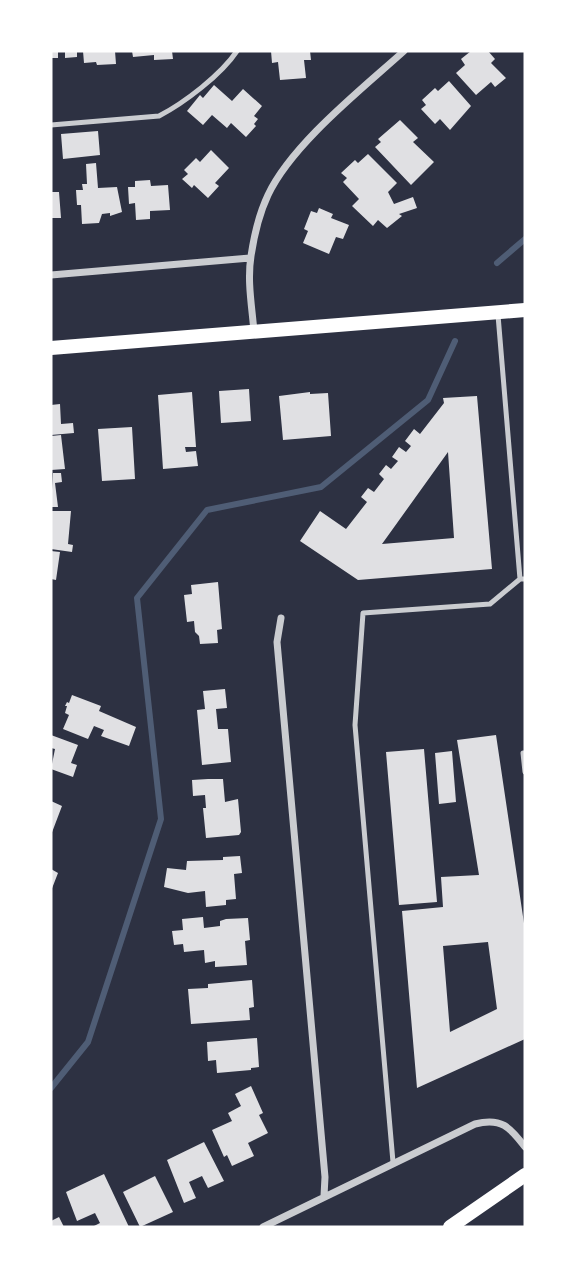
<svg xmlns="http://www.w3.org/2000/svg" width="576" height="1278" font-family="'Fira Sans',sans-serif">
	<rect width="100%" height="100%" fill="#2d3142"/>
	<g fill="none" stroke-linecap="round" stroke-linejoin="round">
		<path stroke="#4f5d75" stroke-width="6" d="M497,263L525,239
			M51,1088L88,1042L161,819L137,598L207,510L321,487L428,400L455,341"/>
	</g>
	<path fill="#e0e0e3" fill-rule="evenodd" d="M51,51H58V58H51Z
		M65,51H77V57L65,58Z
		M83,51H115L116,64L97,65L96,62L84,63Z
		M132,51H172L173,59L154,60V55L133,57Z
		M271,51H310L311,60H304L306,78L280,80L278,62L272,63Z
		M471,51H488L495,59L491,63L506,78L495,87L491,82L476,95L456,73L465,65L461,59Z
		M449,81L471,106L450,130L440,119L435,124L421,109L426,105L422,100L435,88L438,91Z
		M214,85L232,101L243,89L262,106L254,116L258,119L254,124L256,126L246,137L231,123L227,128L212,115L203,125L187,111L200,95L203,98Z
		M400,120L418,138L413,142L434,162L411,185L375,147L381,142L378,139Z
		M98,131L100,155L63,159L61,134Z
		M211,150L229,168L215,183L219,186L208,198L194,185L192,188L182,179L188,174L184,170L196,158L200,162Z
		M368,154L397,183L388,192L394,204L413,197L417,208L399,214L402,216L387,228L378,220L373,226L352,206L359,199L343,182L347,178L341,173L355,160L358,163Z
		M96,163L98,188L117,187L122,212L110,216V213L102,214L99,223L82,224L81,205H77L76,190H83L82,184H87L86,164Z
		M150,180L151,186L168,185L170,210L150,211V219L136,220L135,203L129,204L128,187H135V181Z
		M51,192H59L61,218H51Z
		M319,208L333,214L331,218L349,225L343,239L336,237L329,254L303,243L308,231L304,229L311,211L317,213Z
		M249,389L251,421L221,423L219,391Z
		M192,392L196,447H185L186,452L196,451L198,466L163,469L158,395Z
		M310,392V394L328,393L331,436L283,440L279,396Z
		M477,396L492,569L358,580L300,541L320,511L346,529L367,502L361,497L368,488L374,492L384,479L379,474L386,465L391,469L398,461L392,457L399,447L406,452L411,446L405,441L414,429L420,434L444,403L443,398ZM448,452L454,538L382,544Z
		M60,404L61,424L73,423L74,433L51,435V405Z
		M132,427L135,479L102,481L98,429Z
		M61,435L65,469L51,470V436Z
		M53,473H61L62,482L55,483L58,507H51Z
		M51,511H71L68,544L73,545L72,552L51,549Z
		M51,551L60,552L56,580L51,579Z
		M218,582L222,629L217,630L218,643L200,644L199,636L195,632L194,621L187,622L184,595L192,594L191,585Z
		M225,689L227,708L216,709L218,729H228L231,762L202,765L197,710L205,709L203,691Z
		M72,695L101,706L99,711L136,727L129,746L101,736L104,730L94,726L88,739L63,729L69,715L65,713L67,706H65L67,702L69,703Z
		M51,735L78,745L71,763L77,765L73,777L51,769L55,749L51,748Z
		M496,735L525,930V1039L417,1088L402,911L443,907L441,877L479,875L457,740ZM488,942L497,1009L450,1032L443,946Z
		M424,749L437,902L399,905L386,752Z
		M452,751L456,802L439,804L435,753Z
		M208,779H223L225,802L238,799L241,832L239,835L206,838L203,808H206L205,795L193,796L192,780Z
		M51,801L62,806L51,835Z
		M240,856L242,873L234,874L236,899L226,900V905L206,907L205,891L188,893L164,887L167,868L186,870L187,861L223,860V857Z
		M51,869L58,873L51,891Z
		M203,917L204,928L220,926V921L226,919L248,918L250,940L245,941L247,965L215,967V961L205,963L204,950L184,952L183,944L174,945L172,931L183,930L182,919Z
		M252,980L254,1007L249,1008L250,1020L191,1024L188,989L208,988V984Z
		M257,1038L259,1067L251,1068V1070L217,1073L216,1060L208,1061L207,1042Z
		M251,1086L263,1113L259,1115L268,1133L248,1143L254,1156L232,1166L227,1155L224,1157L212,1130L232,1121L228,1113L241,1106L235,1094Z
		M204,1142L224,1181L208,1188L202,1176L189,1182L196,1198L184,1203L167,1160Z
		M104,1174L129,1227H92L100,1223L95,1213L77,1221L66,1192Z
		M155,1176L173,1212L140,1227L123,1192Z
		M59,1217L64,1227H51V1221Z"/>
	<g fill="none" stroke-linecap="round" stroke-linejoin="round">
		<path stroke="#caccd0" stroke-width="5" d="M51,125L159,116C184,103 221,75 237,51
			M498,315L520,579H525
			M525,753H523L525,772
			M393,1162L355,725L363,613L490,604L520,579"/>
		<path stroke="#caccd0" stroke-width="7" d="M51,275L250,258
			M254,332C252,307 247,281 251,256C254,236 259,214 268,195C292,144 362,89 404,51
			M281,618L277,642L325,1177L324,1196
			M263,1227L475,1124C501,1117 510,1127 525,1147"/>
		<path stroke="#fff" stroke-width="14" d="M51,348L525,310
			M450,1227L525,1175"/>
	</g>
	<rect width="576" height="1278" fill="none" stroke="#ffffff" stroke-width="105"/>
</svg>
